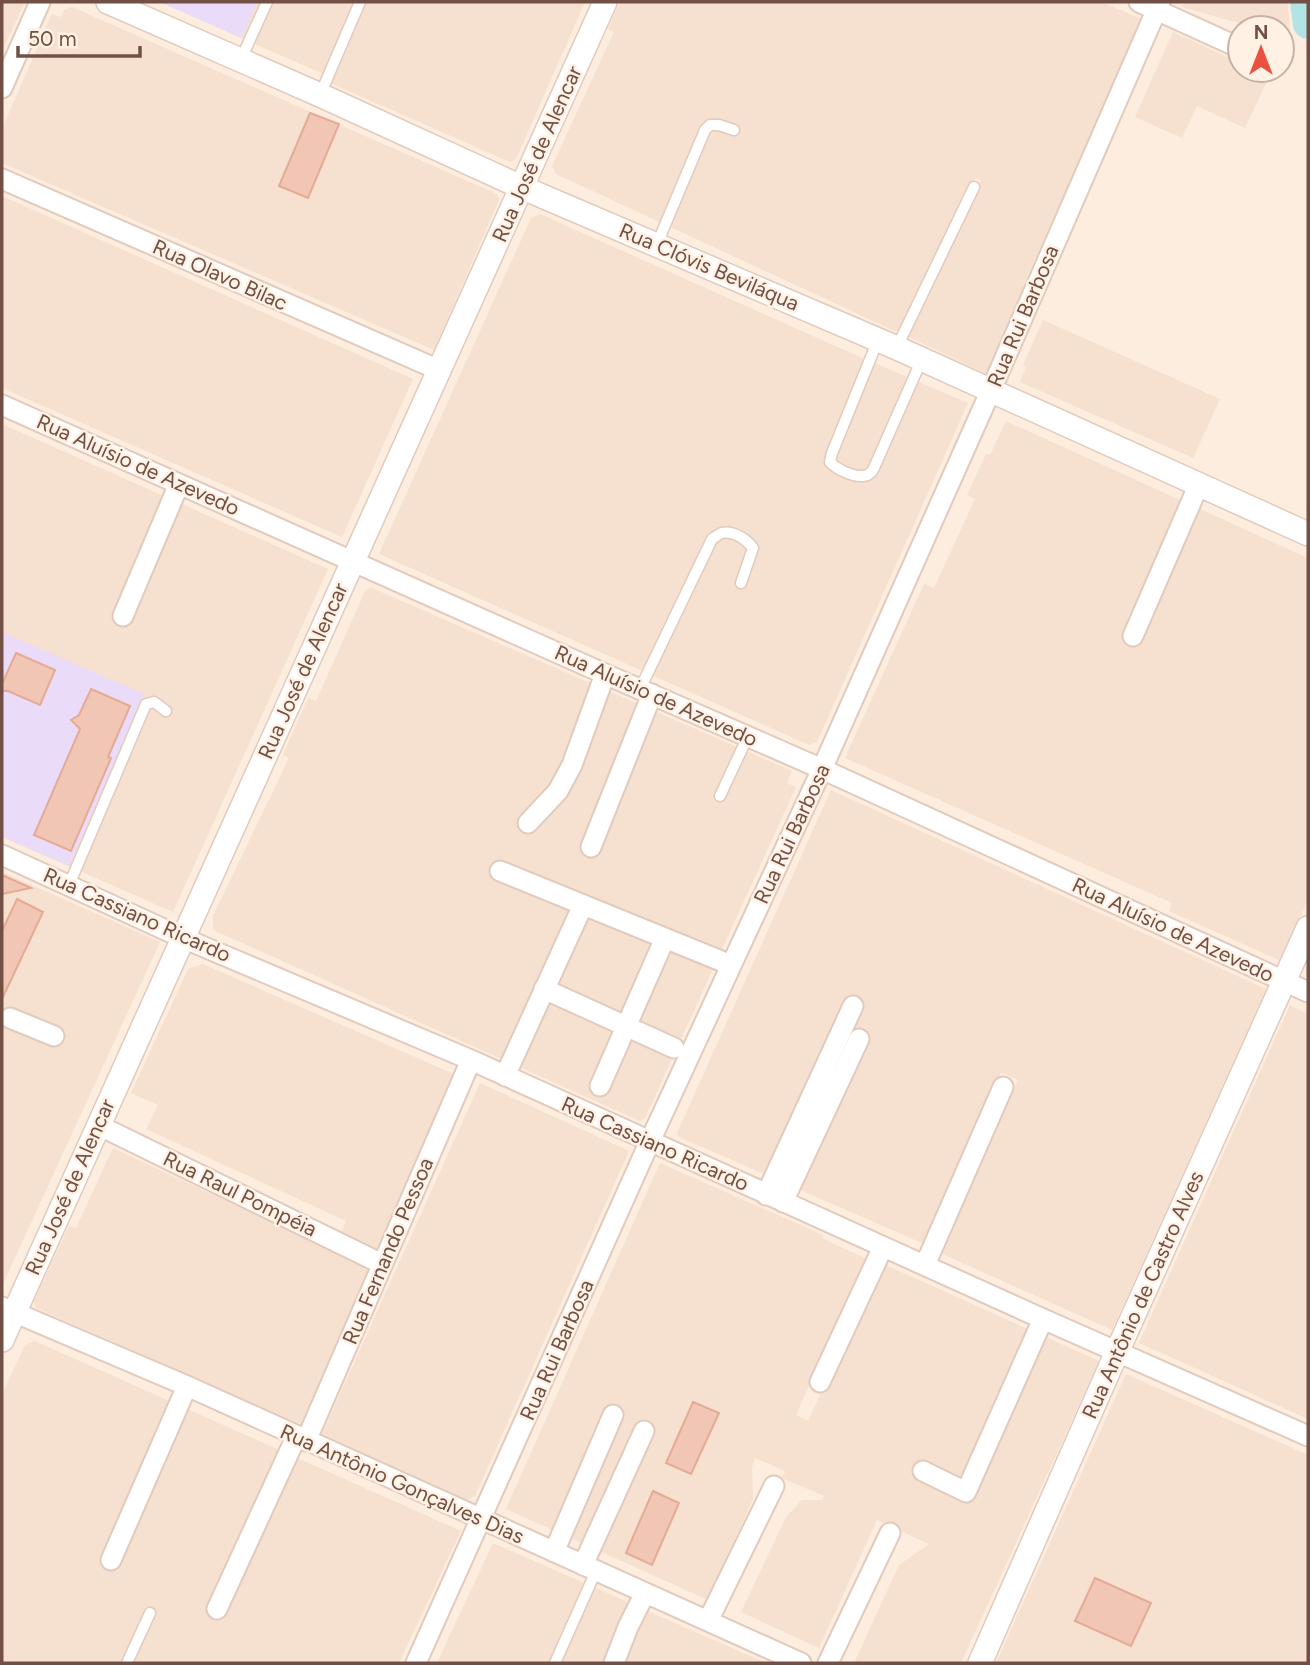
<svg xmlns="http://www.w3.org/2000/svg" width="1310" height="1665" font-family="Figtree,sans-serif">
	<rect width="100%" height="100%" fill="#fcedde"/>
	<path fill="#f6e0cf" d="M2,2H25L2,51Z
		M160,2H585L516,159L510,162L321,79L323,74Z
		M620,2H1102L1146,21L1122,74L1118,73L1023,286L1027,289L987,374L909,337L981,180L975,178L967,194L964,193L899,333L556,174L552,166L614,32L608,29Z
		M1184,2H1288L1290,36L1282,34V28H1256L1182,7Z
		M72,7L497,194L499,200L434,350L2,163V129L52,14L61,17L64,10Z
		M1173,32L1240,63V70H1255L1269,77L1245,128L1197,106L1182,138L1135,117Z
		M2,196L413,379L342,537L2,388Z
		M540,214L851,353L968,403L817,742L809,745L379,554L531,218Z
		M1043,320L1220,399L1193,458L1020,382L1026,367L1023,365Z
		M1006,421L1308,558V899L1281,961L1169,911L1172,903L845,758L924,584L934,588L975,499L967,495L986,454L990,455Z
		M2,424L328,569L173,912L2,837Z
		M372,588L792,771L787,783L796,787L645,1118L640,1121L213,930V916L289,758L283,755L308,698L316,701L366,589Z
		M831,790L1266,989L1112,1330L940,1253L1018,1080L1001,1072L924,1244L679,1137L677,1133Z
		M2,872L160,942L2,1286Z
		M203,964L456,1075L377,1252L341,1235L346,1221L146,1129L158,1105L131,1093L188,969Z
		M1290,1005L1308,1014V1419L1139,1343Z
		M480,1083L629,1151L475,1496L467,1500L322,1434Z
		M113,1148L365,1266L368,1273L301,1424L36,1308L34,1301L69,1226L76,1228Z
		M660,1163L823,1235L822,1238L866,1259L796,1415L808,1421L881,1263L1099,1361L961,1663H854L899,1565L929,1544L877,1520L819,1648L741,1612L786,1517L802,1500H822L824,1496L782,1478L785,1471L755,1458L752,1467L753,1499L708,1600L506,1509Z
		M35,1341L461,1531L399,1663H2V1394L25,1345Z
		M1126,1374L1308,1455V1663H996Z
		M493,1543L766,1663H437Z"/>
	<path fill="#eadbf8" d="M160,2H257L241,38Z
		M2,632L144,694L69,866L2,837Z"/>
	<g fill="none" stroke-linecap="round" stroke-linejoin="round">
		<path stroke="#b3e4e5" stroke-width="30" d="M1305,2L1308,24"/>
	</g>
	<path fill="#f2c6b5" stroke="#e5aa95" stroke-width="2" d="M310,113L339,124L308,198L279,186Z
		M16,653L55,670L40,705L8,691H2V684Z
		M91,689L130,706L108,757L111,758L71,851L34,835L80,729L71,720L79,715Z
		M2,875L31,888L2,894Z
		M17,899L43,912L2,999V931Z
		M693,1402L719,1413L691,1474L666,1463Z
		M653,1491L679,1503L652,1565L626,1553Z
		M1095,1578L1151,1603L1131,1646L1075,1621Z"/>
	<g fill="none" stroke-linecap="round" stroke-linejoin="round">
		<defs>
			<path id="service" d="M241,59L267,2
				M320,95L360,2
				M657,244L705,130L710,125H719L734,130
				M878,340L832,453L830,462C836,469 853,477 863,476C868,476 869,474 873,470L922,359
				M897,347L974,187
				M640,689L712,539C714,538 720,533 722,533C734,530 747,540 753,548L741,583
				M720,796L748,736
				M69,885L146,704L154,702L166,711
				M127,1663L150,1613
				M555,1663L596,1571"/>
			<path id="minor" d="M1139,2L1240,48
				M2,88L40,2
				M2,179L439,370
				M2,405L605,674L822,769L1308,992
				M123,616L179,484
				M1133,636L1199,484
				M528,823L558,791L572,765L605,674
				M591,847L652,694
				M2,855L183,938L471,1060L1043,1319L1308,1436
				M500,871L731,965
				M544,989L674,1048
				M10,1018L54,1036
				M505,1076L583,905
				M600,1086L665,938
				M98,1125L382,1264
				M766,1195L853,1006
				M783,1202L859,1039
				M925,1265L1003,1087
				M2,1307L187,1386L801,1663
				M820,1382L883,1247
				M306,1441L471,1060
				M923,1471L966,1492L1043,1319
				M554,1552L613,1415
				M111,1560L187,1386
				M583,1565L644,1431
				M217,1609L296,1437
				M708,1621L774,1486
				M416,1663L650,1141L822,769L991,390L1160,2
				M614,1663L628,1627L645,1593
				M828,1663L890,1533"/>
			<path id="tertiary" d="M108,2L320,95L521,187L897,348L1308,534
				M2,1340L605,2
				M980,1663L1117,1352L1308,928"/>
		</defs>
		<use href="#service" stroke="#e2cabd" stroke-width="13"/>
		<use href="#minor" stroke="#e2cabd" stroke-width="23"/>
		<use href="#tertiary" stroke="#e2cabd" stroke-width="26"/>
		<use href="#service" stroke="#fff" stroke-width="10"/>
		<use href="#minor" stroke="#fff" stroke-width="19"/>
		<use href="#tertiary" stroke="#fff" stroke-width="23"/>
	</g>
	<g text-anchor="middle" stroke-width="5" stroke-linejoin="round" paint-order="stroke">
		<g font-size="21" fill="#725046" stroke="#fff1e4">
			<text transform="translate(537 154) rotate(-66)" y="7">Rua José de Alencar</text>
			<text transform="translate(709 267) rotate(23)" y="7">Rua Clóvis Beviláqua</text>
			<text transform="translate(220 275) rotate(24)" y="7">Rua Olavo Bilac</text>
			<text transform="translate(1023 316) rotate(-67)" y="7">Rua Rui Barbosa</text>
			<text transform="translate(138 465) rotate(24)" y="7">Rua Aluísio de Azevedo</text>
			<text transform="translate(303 671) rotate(-66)" y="7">Rua José de Alencar</text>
			<text transform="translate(656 696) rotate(24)" y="7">Rua Aluísio de Azevedo</text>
			<text transform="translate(792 834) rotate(-65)" y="7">Rua Rui Barbosa</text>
			<text transform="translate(137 915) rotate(24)" y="7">Rua Cassiano Ricardo</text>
			<text transform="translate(1173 930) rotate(25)" y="7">Rua Aluísio de Azevedo</text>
			<text transform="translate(655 1144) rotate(24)" y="7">Rua Cassiano Ricardo</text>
			<text transform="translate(70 1187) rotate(-66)" y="7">Rua José de Alencar</text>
			<text transform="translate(240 1194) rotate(26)" y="7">Rua Raul Pompéia</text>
			<text transform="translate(388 1251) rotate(-67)" y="7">Rua Fernando Pessoa</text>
			<text transform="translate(1143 1295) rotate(-66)" y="7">Rua Antônio de Castro Alves</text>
			<text transform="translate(557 1350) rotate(-66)" y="7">Rua Rui Barbosa</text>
			<text transform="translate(402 1484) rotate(24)" y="7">Rua Antônio Gonçalves Dias</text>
		</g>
	</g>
	<rect width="1310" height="1665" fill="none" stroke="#725046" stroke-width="7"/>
	<g transform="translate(1261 49)"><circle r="33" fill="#fff1e4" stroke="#c7b1a5" stroke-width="2"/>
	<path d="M0-5L12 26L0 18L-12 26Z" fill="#e95140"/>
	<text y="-10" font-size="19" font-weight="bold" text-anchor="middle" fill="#725046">N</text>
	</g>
	<path d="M18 46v10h122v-10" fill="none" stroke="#725046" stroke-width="3.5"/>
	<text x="28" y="46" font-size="21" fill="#725046" stroke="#fff1e4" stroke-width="5" paint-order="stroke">50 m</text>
</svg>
